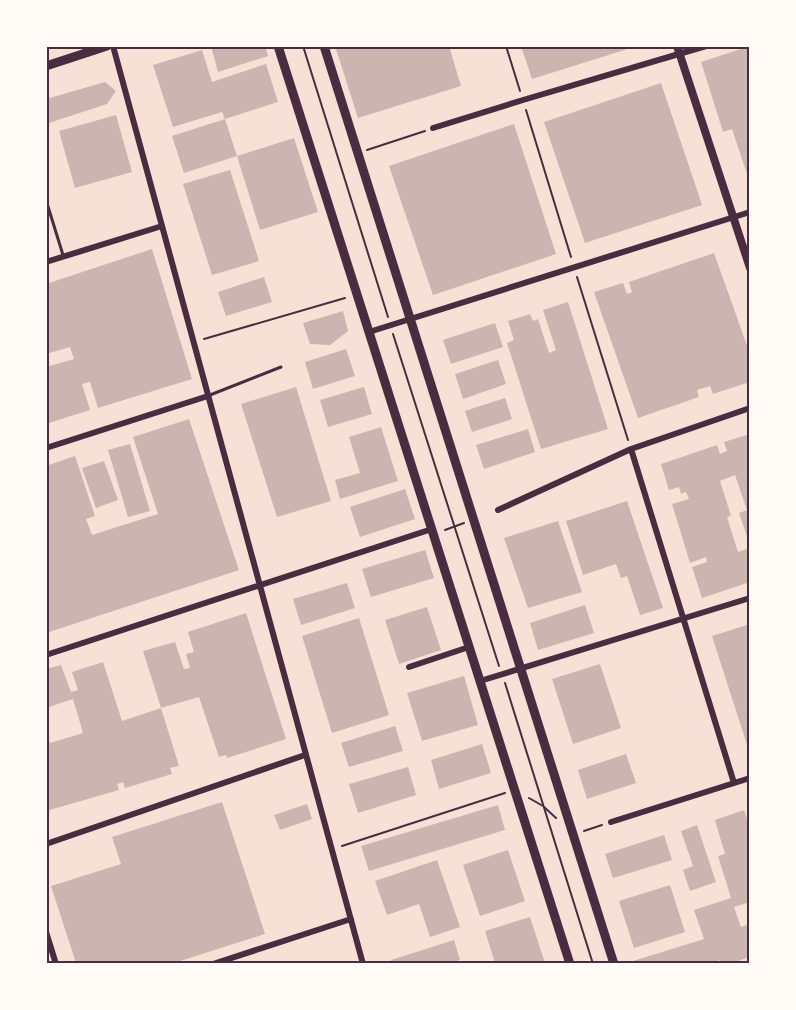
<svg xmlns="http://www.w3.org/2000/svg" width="796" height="1010" font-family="'Sofia Sans Condensed',sans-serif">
	<rect width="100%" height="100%" fill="#f7e1d7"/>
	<path fill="#ccb4b1" d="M211,46H265L268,56L218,72Z
		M335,46H449L461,86L358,118Z
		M521,46H634V47L532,79Z
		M750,46V179L749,180L732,129L723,132L701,62Z
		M202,50L212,82L266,64L278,102L225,119L237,156L184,173L172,136L225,119L222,112L173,127L153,65Z
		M105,82L116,91L107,104L46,124V99Z
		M661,83L702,205L585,243L544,122Z
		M116,115L132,172L75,188L59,131Z
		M514,124L556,254L433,295L389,166Z
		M294,138L318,212L260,230L237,156Z
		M230,170L259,261L212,275L183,184Z
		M152,249L192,379L98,408L90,382L82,384L90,410L46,424V367L74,359L70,347L46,354V284Z
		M714,253L750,354V382L713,394L710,386L697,390L699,397L638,418L594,292L623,283L627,294L632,292L629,282Z
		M264,277L272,302L226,316L218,292Z
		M568,302L608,429L541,449L507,343L514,340L508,321L530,314L533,321L538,319L549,353L556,350L543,310Z
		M343,311L348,331L330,345L310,344L303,323Z
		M495,323L503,347L451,364L443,340Z
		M346,349L355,376L313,389L305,362Z
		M498,360L506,384L463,399L455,374Z
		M296,387L331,501L277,517L241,404Z
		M364,387L372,414L328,427L320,400Z
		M505,398L512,419L472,432L465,411Z
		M189,419L239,570L46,633V466L75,456L95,516L86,519L92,535L158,514L133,437Z
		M381,427L398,481L340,499L335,480L360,473L349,437Z
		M528,429L535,452L484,469L476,445Z
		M750,434V545L739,513L747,510L735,475L720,481L731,516L727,517L738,552L750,548V582L702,598L692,567L707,562L706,557L690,563L672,504L689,499L686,492L681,494L679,487L669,490L661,464L717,445L720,454L727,451L724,442Z
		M130,444L150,511L128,517L108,450Z
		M104,461L118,500L96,508L82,468Z
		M405,489L415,519L360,537L350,507Z
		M627,501L663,608L640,615L627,576L621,578L616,564L583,575L566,521Z
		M558,521L582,592L528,608L504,538Z
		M425,550L434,578L371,597L362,569Z
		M347,583L355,608L301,625L293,599Z
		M585,605L594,633L538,650L530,623Z
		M427,607L441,650L399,664L385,620Z
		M246,613L286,739L227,758L226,755L219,757L199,697L161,708L143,651L175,642L184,669L190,668L186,654L194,652L188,632Z
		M359,618L389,715L332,733L302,636Z
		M750,624V751H749L712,636Z
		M103,662L122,721L161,708L179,766L170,768L172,774L125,788L123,782L117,784L119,790L46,811V734L50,743L83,733L73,699L46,708V669L61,665L71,692L78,690L72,672Z
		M600,664L621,728L573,744L552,679Z
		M464,676L478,725L422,741L407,693Z
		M395,726L403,751L349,767L341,743Z
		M482,744L491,773L439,789L431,760Z
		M626,754L636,783L587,799L578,770Z
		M408,767L416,795L358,813L349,784Z
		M222,802L265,934L174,963H76L51,886L121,864L112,837Z
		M307,804L312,819L280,830L274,815Z
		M498,805L505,830L369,871L361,846Z
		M744,810L748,822H750V902L734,907L741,927L750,924V957L731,963H721L720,960L712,963H634L633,961L704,939L694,910L731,898L718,856L725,854L715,820Z
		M697,825L716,882L690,891L683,870L693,866L681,831Z
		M664,835L672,860L613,878L605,854Z
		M508,850L525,901L480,916L463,865Z
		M437,860L460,927L430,937L419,904L387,915L375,881Z
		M670,885L685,932L634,948L619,901Z
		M530,917L545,963H495L485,931Z
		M454,940L460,960L449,963H392L391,960Z"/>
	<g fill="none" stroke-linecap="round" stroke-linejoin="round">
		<path stroke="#4a2c40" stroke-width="2" d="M303,46L388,317
			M506,46L520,91
			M526,110L571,257
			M367,150L425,131
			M577,277L628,440
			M393,334L499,666
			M204,339L345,298
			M445,530L464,523
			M505,683L593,964
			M529,798L543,806L556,818
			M584,831L602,825
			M342,846L505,793"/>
		<path stroke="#4a2c40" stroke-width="3" d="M46,200L63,255
			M210,395L281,367"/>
		<path stroke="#4a2c40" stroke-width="6" d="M113,46L363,964
			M433,128L523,100L706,46
			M46,262L162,226
			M369,332L750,212
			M46,448L208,396
			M631,449L734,783
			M498,510L631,449L750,408
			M46,655L432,529
			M409,667L469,647
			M480,681L750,598
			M611,822L750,778
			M46,844L305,755
			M46,932L56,964
			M213,964L351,919"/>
		<path stroke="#4a2c40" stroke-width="8" d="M677,46L750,268"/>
		<path stroke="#4a2c40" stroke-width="9" d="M278,46L570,964
			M324,46L614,964
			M46,66L107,46"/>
	</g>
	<rect width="796" height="1010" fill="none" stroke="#fffaf5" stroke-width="96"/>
	<rect x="48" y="48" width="700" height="914" fill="none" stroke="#4a2c40" stroke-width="2"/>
</svg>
